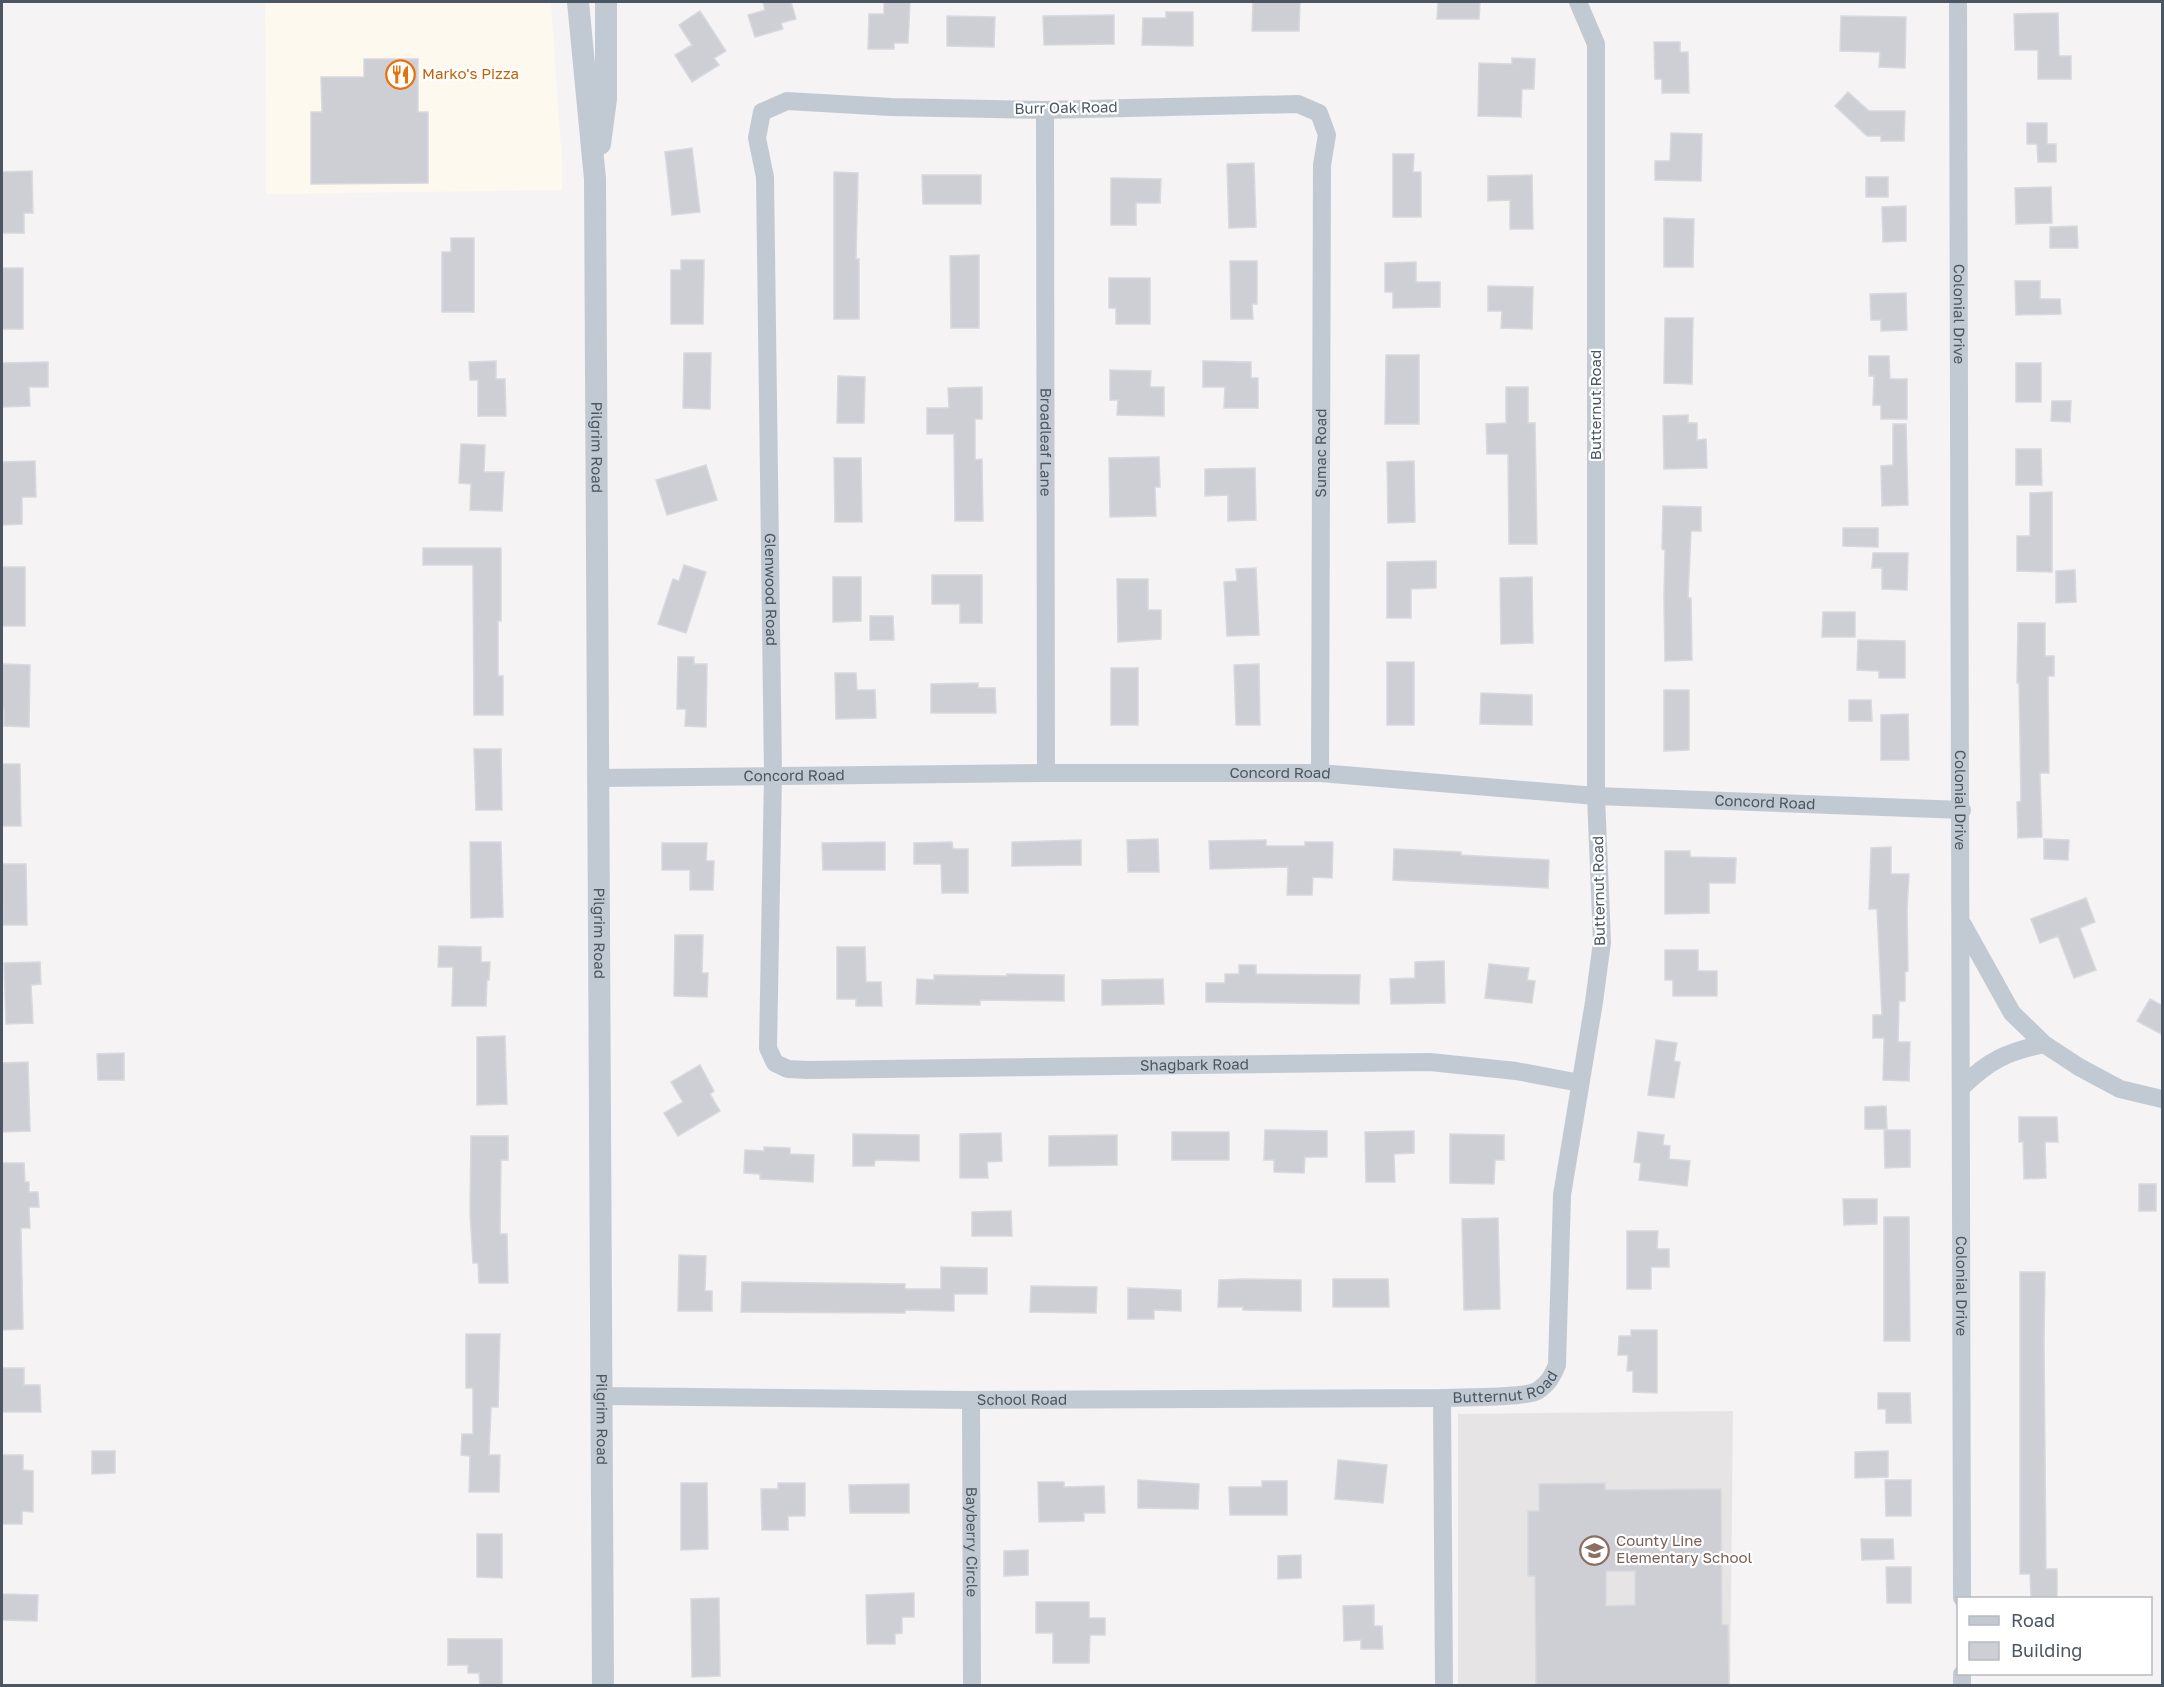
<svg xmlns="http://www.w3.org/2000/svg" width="2164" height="1687" font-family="'Golos Text',sans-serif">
	<rect width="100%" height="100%" fill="#f5f3f3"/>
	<path fill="#fdf9ef" d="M265,2H551L562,163V190L266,194Z"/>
	<path fill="#e6e4e5" d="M1733,1411L1730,1685H1458V1414Z"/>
	<path fill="#cdcfd5" stroke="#d7d9de" stroke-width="1.5" fill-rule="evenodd" d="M763,2H791L796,19L781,23L783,29L755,37L748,15L765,10Z
		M884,2H910L908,43H894V49H868L869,14H884Z
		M1253,2H1300L1299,31H1252Z
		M1438,2H1480L1479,19H1437Z
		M700,11L726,51L714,58L719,65L692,82L675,55L692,45L679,25Z
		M1166,12H1193V46L1142,45L1143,18H1166Z
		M2058,13L2059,56H2071V79H2038V50H2015L2014,14Z
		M1114,15V44L1044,45L1043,16Z
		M947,16L995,17L994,47L947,46Z
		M1841,16L1906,17L1905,68L1879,67L1880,52L1840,51Z
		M1654,42H1680V52H1688L1689,93H1662V79H1655Z
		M1512,58L1535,59L1534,89H1522L1521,117L1478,116L1479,63L1512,64Z
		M364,59H418V112H428V183L311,184V112H322L321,77H364Z
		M1848,92L1869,111H1905L1904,141H1881V136H1867L1835,106Z
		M2027,123H2047V144H2056V162H2038L2037,144H2027Z
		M1671,133L1702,134L1701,181L1655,180V161H1670Z
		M692,148L700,212L672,215L665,152Z
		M1393,154H1414L1413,172H1421V217H1393Z
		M1254,163L1256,227L1229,228L1227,164Z
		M32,171L33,213H24V233H2V172Z
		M834,172L858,173L856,259H859V319H834Z
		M922,175H981V204H923Z
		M1532,175L1533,229H1510V200L1488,201V176Z
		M1866,177H1888V197H1866Z
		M1111,178L1161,179L1160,203H1136V225H1111Z
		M2051,187L2052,223L2016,224L2015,188Z
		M1906,206V241L1883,242L1882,207Z
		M1664,218L1694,219L1693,267H1664Z
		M2077,226L2078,248H2050V227Z
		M451,238H474V312H442V252H451Z
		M979,255V328H951L950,256Z
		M681,260H704L703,324H671V270H681Z
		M1230,261H1257V304H1252L1253,319H1231Z
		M1416,262V282H1440V307L1393,308V292H1385V263Z
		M2,268H23V329H2Z
		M1109,278H1150V324H1116V308H1109Z
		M2015,281H2040V299H2060L2061,314L2016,315Z
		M1488,286L1533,287L1532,329L1501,328L1502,311H1488Z
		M1906,293L1907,330L1881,331V320H1871L1870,294Z
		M1665,318H1693L1692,384L1664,383Z
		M684,353H711L710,409L683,408Z
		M1386,355H1419V424H1385Z
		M1869,356H1889L1890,379H1907V419H1881V405H1873L1874,376H1869Z
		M496,361V379H505L506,416H478V380H470L469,362Z
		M1203,361L1251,362V378H1258V408H1224L1225,387H1203Z
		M48,362V387H29L30,406L2,407V363Z
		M2016,363H2041V402H2016Z
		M1110,370L1151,371L1150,387H1164V416L1117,415L1118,400H1110Z
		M838,376L865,377L864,423H837Z
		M982,387V419H975V460L982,459L983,521H955L954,434H927V408H949L948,388Z
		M1506,387H1528V423H1535L1537,544H1509L1508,454H1487L1486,424L1506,423Z
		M2052,401H2071L2070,422L2051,421Z
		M1688,415V423H1697V440L1706,439L1707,468L1664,469L1663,416Z
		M1893,424H1906L1908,505L1882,506L1881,466L1893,465Z
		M461,444L485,445L484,472H504L502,511L470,510L471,484L459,483Z
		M2016,449H2041L2042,485H2016Z
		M1159,457L1160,487H1155L1156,516L1110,517L1109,458Z
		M834,458H861L862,522H835Z
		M35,461L36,497H22V524L2,525V462Z
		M1414,461L1415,522L1388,523L1387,462Z
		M706,465L717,500L667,515L656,480Z
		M1255,468L1256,520L1228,521V495L1205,496V469Z
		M2052,492V572L2017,571V536H2030V493Z
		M1663,506L1701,507V531H1691L1688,598H1691L1692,660L1665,661L1664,598L1665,550L1662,549Z
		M1843,528H1878V547L1843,546Z
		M423,548H501V621H498V676H503V715H474L473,565H423Z
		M1873,553H1908L1907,590L1882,589V568H1872Z
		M1436,561V588L1411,589V618H1387V562Z
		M684,565L706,572L686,633L658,624L673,579L679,581Z
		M2,567H25V626H2Z
		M1256,568L1259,635L1227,636L1224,582L1237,581L1236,569Z
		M2075,570L2076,602L2056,603V571Z
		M932,575H982V623H960V604H932Z
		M833,577H861V621L833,622Z
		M1532,577L1533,643L1501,644L1500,578Z
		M1117,579H1148V610H1161V639L1118,642Z
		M1823,612H1855V637H1822Z
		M870,616H893L894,640H870Z
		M2018,623H2045V656H2054V676H2048L2049,773H2040L2042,837L2018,838L2017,802L2021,801L2019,683H2017Z
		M1858,640L1905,641V678H1879V671L1857,670Z
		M678,657H694V664H707L706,727L685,726L686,709H677Z
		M1387,662H1414V725H1387Z
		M2,664L30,665L29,727L4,726V708H2Z
		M1259,664L1260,725H1236L1234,665Z
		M1111,668H1138V725H1111Z
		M835,673H856L857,690H875L876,718L836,719Z
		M978,683V688H995L996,713H931V684Z
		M1664,690H1689V750L1664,751Z
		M1481,693L1532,695V725L1480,724Z
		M1849,700H1871L1872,721H1849Z
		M1908,714L1909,760H1881V715Z
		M474,749H501L502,810H476Z
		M2,764H20L21,826H2Z
		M1158,839L1159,872H1128L1127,840Z
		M2044,839L2069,840L2068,860L2044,859Z
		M1081,840V865L1012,866V842Z
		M1266,840V846H1305V842H1333L1332,878L1313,877L1312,895H1287L1288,867L1210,869L1209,841Z
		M470,842H501L503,917L471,918Z
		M885,842V870H823L822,843Z
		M952,842L953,849H968V893H942L941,864H914V843Z
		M662,843H707L706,861H714L713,890H690V870H662Z
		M1891,847V874H1909L1907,910L1908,971L1905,972V1001H1899L1898,1042H1910L1909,1081L1883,1080L1884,1038H1873V1015H1882L1877,909H1869L1871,848Z
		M1394,849L1461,852V855L1549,860L1548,888L1393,880Z
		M1665,851H1690V857L1736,858L1735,883H1709V913L1665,914Z
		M2,864H26L27,925H3Z
		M2086,898L2095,922L2080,928L2096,970L2074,978L2058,936L2040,943L2031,919Z
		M675,935H703L702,973H708L707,997L674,996Z
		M439,946L481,947V962H490L489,980H487L486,1006H452L453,967H438Z
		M837,947H865L866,982H881L882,1006H856V999H837Z
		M1665,950H1698V971H1717V996H1673V980H1665Z
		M1444,961L1445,1003L1391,1004L1390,979L1415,978V962Z
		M40,962L41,984L31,985L33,1023L6,1024L4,963Z
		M1489,964L1529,968L1527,980L1535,981L1532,1003L1485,998Z
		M1239,965H1256V974L1360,975L1359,1004L1206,1002V983H1225V974H1239Z
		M1007,974L1064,975V1001L980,1000V1005L916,1004L917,979L934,980V975L1007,976Z
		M1163,979L1164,1004L1102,1005V980Z
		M2150,999L2163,1006V1035L2137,1021Z
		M505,1036L507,1104L477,1105V1037Z
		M1656,1040L1677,1043L1674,1061L1680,1062L1674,1098L1648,1095Z
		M124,1053V1080H98L97,1054Z
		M28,1062L30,1131L2,1132V1063Z
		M700,1065L714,1091L710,1094L720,1111L678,1136L664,1113L683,1102L671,1082Z
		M1886,1106L1887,1129H1865V1107Z
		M2019,1117H2057L2058,1142H2045L2046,1178L2024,1179L2023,1142H2019Z
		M1265,1130L1327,1131V1157H1305L1304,1173L1274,1172V1160H1264Z
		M1884,1130H1910V1167L1885,1168Z
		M1414,1131V1153L1394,1154L1395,1182H1366L1365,1132Z
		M1172,1132H1229V1160H1172Z
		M1638,1132L1664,1135L1663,1145L1670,1146L1669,1159L1690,1161L1687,1186L1639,1180L1641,1163L1634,1162Z
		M1001,1133L1002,1161L987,1162L988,1178H960V1134Z
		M853,1134L919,1135V1161L875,1160L874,1166H853Z
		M1450,1134L1504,1135V1160H1495L1494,1184L1450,1183Z
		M1117,1135V1165L1049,1166V1136Z
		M471,1136H508V1160H501L500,1234H507L508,1283H479L478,1263H473L470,1212Z
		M764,1147L790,1148V1154L814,1155L813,1182L760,1179V1174L744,1173L745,1150L764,1151Z
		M2,1163H24L25,1182H29V1192H38L39,1207H29L30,1228H21L23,1329L2,1330Z
		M2139,1184H2156V1211H2139Z
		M1843,1199H1877V1224L1844,1225Z
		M1011,1211L1012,1236H972V1212Z
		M1884,1217H1909L1910,1341H1884Z
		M1498,1218L1500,1309L1464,1310L1462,1219Z
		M1627,1231H1658L1657,1249H1669V1267H1651V1289H1627Z
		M679,1255L706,1256L705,1291H712V1311H678Z
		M941,1267L987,1268V1294H954V1311L905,1310V1313L741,1312L742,1282L905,1284V1289H941Z
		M2020,1272H2045L2044,1340L2046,1569H2057V1599H2031L2030,1574H2020Z
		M1243,1279L1301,1280V1311L1243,1310V1307H1218L1219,1280Z
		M1333,1279H1388L1389,1307H1333Z
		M1031,1286L1097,1287L1096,1313L1030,1312Z
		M1128,1288L1181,1290V1311L1154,1310V1319H1128Z
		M1631,1330H1657V1393L1633,1392V1371H1627L1628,1355H1618L1619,1336H1631Z
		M466,1334H500L498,1407H491L489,1455H500L499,1492H469L470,1456L461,1455L462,1434H473V1388H466Z
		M2,1368H24V1385H40L41,1412H2Z
		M1878,1393H1910L1911,1423H1886V1409H1878Z
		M92,1451H115V1473L92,1474Z
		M1888,1451V1477L1855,1478V1452Z
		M2,1455H23V1470L33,1471V1512L22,1511V1524H2Z
		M1338,1460L1387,1465L1383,1503L1335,1499Z
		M1138,1480L1199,1484L1198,1509L1138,1508Z
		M1885,1480H1911V1516H1886Z
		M1262,1481H1287V1515H1230L1229,1487H1262Z
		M1038,1482H1064V1487L1104,1486L1105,1513H1084V1521L1039,1522Z
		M681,1483H707L708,1549L681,1550Z
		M778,1483H805V1516H788V1530H762L761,1489H778Z
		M1605,1483V1490L1721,1489L1722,1625H1728L1729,1686H1536L1535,1576H1528V1511H1539V1484ZM1606,1571H1635V1605L1606,1606Z
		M909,1484V1513H850L849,1485Z
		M477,1534H502V1578L477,1577Z
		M1861,1539H1893L1894,1559L1862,1560Z
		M1028,1550V1575L1004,1576V1551Z
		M1301,1555V1578L1278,1579V1556Z
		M1886,1567H1911V1603H1887Z
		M914,1593V1617H902V1633L895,1634V1644H867L866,1595Z
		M2,1594L38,1595L37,1621L2,1620Z
		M719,1598L720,1676L692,1677L691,1599Z
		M1036,1602H1089V1618H1105V1635H1090L1089,1663H1053V1633H1036Z
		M1374,1605V1626H1382L1383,1649H1361V1640L1344,1641L1343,1606Z
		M448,1639H502V1686H480L479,1673H468V1665H448Z"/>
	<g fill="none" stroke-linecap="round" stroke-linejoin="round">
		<g stroke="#c1cad2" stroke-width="18">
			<path id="s1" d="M1958,2L1962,1598"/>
			<path id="s2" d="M1045,110L1046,773"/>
			<path id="s3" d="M1320,773L1322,165L1327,135L1319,113L1298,104L1045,110L891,107L787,101L762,112L757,138L765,177L773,775L768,1048L775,1063L788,1069L807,1070L1430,1062L1516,1071L1580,1083"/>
			<path id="s4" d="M598,778L1046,773H1320L1596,796L1962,810"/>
			<path d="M1963,925L2012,1013L2044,1044L2079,1067L2120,1089L2162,1099"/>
			<path d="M1962,1087C1989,1060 2007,1052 2044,1044"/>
			<path id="s5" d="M602,1396L971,1400L1442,1398C1461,1397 1524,1398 1537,1391C1548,1384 1552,1377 1557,1365L1562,1195L1594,1002L1602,942L1596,796V44L1578,2"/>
			<path d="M1442,1398L1444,1686"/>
			<path id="s6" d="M971,1400L972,1686"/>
			<path d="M1962,1686V1674"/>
		</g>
		<g stroke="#c1cad2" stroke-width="22">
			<path id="s7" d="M578,2L595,179L603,1686"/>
			<path d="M600,144L606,99V2"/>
		</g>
	</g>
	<defs>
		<symbol id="restaurant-ring" viewBox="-11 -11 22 22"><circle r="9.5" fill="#fff" stroke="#e8710a" stroke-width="1.5"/><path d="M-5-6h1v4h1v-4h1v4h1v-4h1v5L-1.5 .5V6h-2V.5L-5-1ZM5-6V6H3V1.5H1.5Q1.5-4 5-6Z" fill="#e8710a"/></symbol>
		<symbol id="school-ring" viewBox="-11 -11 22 22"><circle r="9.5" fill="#fff" stroke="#8d6e63" stroke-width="1.5"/><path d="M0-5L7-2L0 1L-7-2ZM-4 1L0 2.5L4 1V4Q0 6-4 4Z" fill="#8d6e63"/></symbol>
	</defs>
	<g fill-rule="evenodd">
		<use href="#restaurant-ring" x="384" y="58" width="33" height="33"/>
		<use href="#school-ring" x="1578" y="1534" width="33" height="33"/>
	</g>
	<g text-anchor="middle" stroke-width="4.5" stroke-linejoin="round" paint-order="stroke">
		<g font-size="15" fill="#c56008" stroke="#fff" text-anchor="start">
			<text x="422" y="79">Marko's Pizza</text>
		</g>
		<g font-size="15" fill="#4a5661" stroke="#fff">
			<text transform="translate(1066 108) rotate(-1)" y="5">Burr Oak Road</text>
			<text dy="5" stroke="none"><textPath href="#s1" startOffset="312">Colonial Drive</textPath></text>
			<text transform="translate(1596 405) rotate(-90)" y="5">Butternut Road</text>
			<text dy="5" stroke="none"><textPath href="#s2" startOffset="332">Broadleaf Lane</textPath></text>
			<text dy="5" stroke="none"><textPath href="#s7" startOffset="446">Pilgrim Road</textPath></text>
			<text dy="5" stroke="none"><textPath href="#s3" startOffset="320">Sumac Road</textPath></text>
			<text dy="5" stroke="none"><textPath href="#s3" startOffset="1702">Glenwood Road</textPath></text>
			<text dy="5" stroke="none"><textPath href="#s4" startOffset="682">Concord Road</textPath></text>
			<text dy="5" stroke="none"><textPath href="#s4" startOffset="196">Concord Road</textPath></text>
			<text dy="5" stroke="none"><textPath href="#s1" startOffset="798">Colonial Drive</textPath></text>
			<text dy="5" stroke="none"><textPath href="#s4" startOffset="1168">Concord Road</textPath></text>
			<text transform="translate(1599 891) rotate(-91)" y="5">Butternut Road</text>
			<text dy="5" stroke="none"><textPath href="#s7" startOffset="932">Pilgrim Road</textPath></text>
			<text dy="5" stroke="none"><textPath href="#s3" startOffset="2598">Shagbark Road</textPath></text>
			<text dy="5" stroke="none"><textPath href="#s1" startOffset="1284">Colonial Drive</textPath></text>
			<text dy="5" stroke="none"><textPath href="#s5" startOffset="906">Butternut Road</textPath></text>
			<text dy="5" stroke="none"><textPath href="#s5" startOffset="420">School Road</textPath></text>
			<text dy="5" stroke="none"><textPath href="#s7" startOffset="1418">Pilgrim Road</textPath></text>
			<text dy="5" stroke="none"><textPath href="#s6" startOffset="142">Bayberry Circle</textPath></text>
		</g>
		<g font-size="15" fill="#785e54" stroke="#fff" text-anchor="start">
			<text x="1616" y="1546">County Line<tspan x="1616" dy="17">Elementary School</tspan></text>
		</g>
	</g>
	<rect width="2164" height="1687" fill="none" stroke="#4a5661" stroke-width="6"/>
	<rect x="1957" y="1597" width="195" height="78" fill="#ffffff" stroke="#b7bbc0" stroke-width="1.5"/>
	<rect x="1969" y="1616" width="30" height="9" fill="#c1cad2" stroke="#b7bbc0" stroke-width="1.5"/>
	<text x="2011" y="1627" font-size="18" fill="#4a5661">Road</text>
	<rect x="1969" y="1642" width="30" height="18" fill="#cdcfd5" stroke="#b7bbc0" stroke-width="1.5"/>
	<text x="2011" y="1657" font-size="18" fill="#4a5661">Building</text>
</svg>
